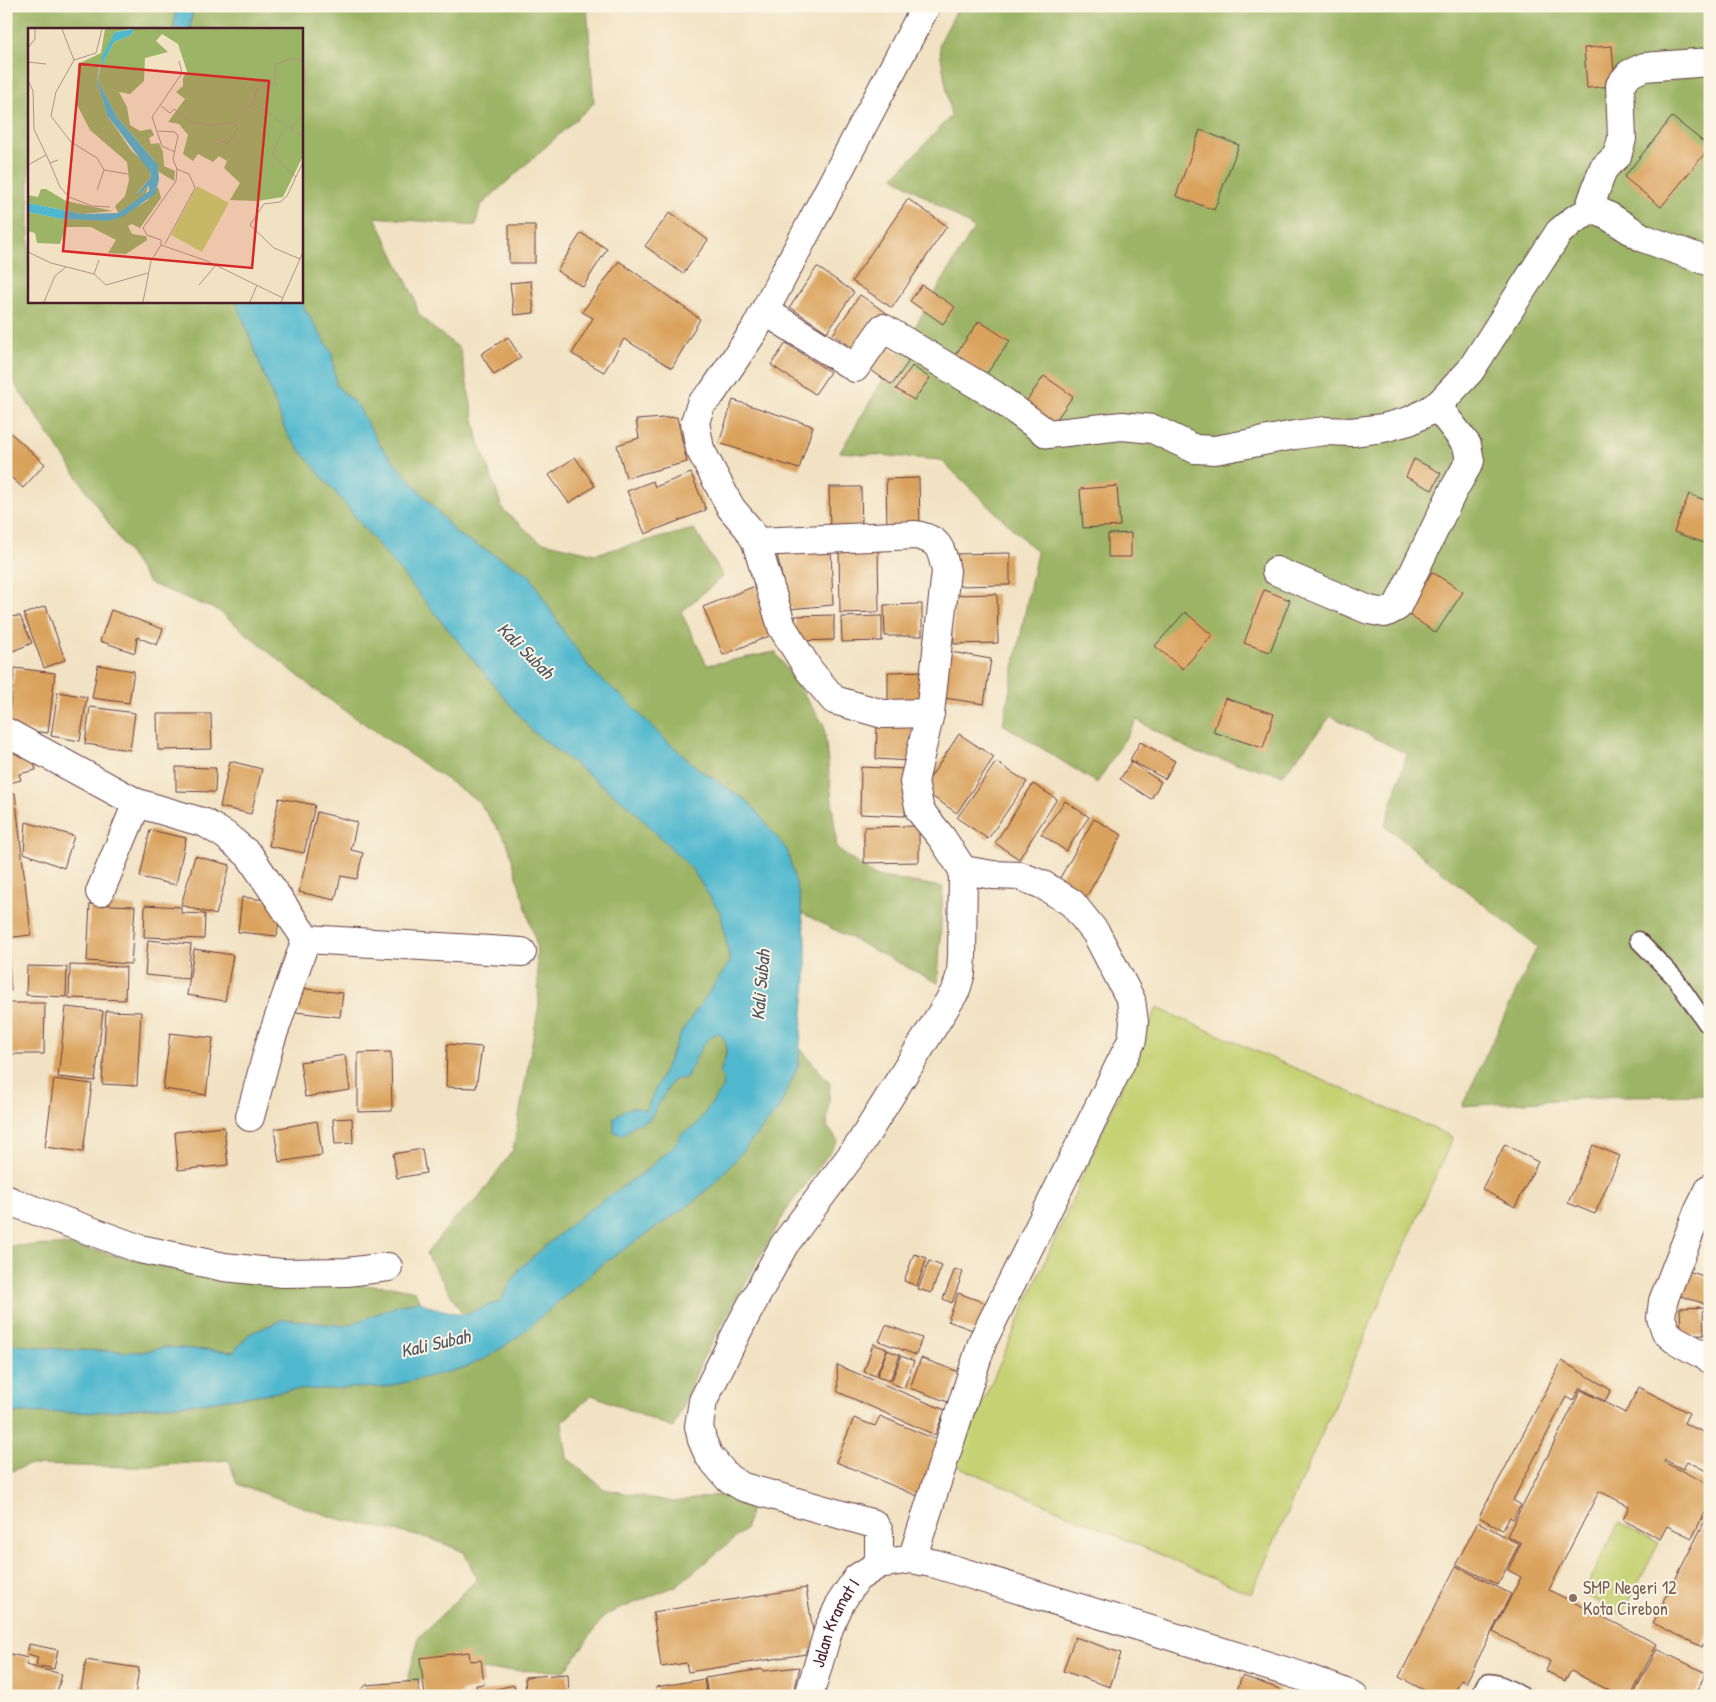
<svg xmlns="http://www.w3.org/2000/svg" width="1716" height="1702" font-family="'Patrick Hand',sans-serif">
	<rect width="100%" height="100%" fill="#fcf5e5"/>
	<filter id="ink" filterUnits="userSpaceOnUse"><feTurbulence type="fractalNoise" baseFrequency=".02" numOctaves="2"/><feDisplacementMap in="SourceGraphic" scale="10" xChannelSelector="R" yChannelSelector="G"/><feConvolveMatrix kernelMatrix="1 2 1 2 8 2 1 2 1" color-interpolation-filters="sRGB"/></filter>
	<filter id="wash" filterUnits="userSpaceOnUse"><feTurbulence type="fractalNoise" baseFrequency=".0096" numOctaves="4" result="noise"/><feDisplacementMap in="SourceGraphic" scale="20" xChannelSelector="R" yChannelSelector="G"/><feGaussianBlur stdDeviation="1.12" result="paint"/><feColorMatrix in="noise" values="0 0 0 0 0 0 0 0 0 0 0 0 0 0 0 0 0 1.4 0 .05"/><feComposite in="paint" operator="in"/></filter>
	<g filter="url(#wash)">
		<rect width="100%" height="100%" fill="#f1e2c3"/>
		<path fill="#c5d273" stroke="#88784f" d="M1157,1008L1453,1137L1251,1594L955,1465Z
			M1619,1523L1659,1543L1622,1615L1583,1594Z"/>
		<path fill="#9cb465" stroke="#736a48" d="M6,6H176L174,29H29V301H236L287,434L532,731L629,806L692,869L721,914L730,962L682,1031L646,1110L623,1135L634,1125L649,1120L673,1080L696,1058L703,1044L717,1032L723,1037L727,1043L725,1057L720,1073L723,1079L722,1089L695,1127L682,1133L672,1148L660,1157L647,1170L583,1214L520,1268L500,1301L463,1315L426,1254L455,1218L478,1199L513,1150L539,1004L536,943L507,842L478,801L318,692L219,611L149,583L8,374L6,354Z
			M193,6H587L594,103L480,206L476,226L375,217L414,297L418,313L432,327L460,349L478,439L503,510L539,541L595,554L694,529L723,576L681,612L707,665L775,652L824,725L837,849L875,876L943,887L938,983L802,913L799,895L749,802L700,770L660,735L626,701L591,670L563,631L529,574L457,534L379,444L358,406L336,385L332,353L300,301L301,29H190Z
			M959,6H1710V1095L1619,1096L1462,1106L1537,947L1385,826L1407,754L1331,716L1283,775L1196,753L1137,720L1097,783L1003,724L1037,552L941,460L840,452L974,228L894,177L951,116L939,44Z
			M799,1047L830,1083L827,1126L838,1141L786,1211L703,1358L673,1428L592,1395L562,1422L567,1458L604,1489L674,1502L731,1493L751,1509L745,1530L676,1586L605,1615L565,1671L455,1670L407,1683L419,1637L477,1579L464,1552L432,1539L335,1518L237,1484L229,1460L138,1467L27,1465L6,1473V1413L96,1412L201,1403L292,1390L559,1301L598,1267L689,1205L715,1183L778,1110L798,1066Z
			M66,1245L103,1252L168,1268L345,1285L391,1286L415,1291L419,1301L400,1305L345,1326L284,1319L249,1334L233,1352L166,1347L142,1352L71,1350L6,1344V1246Z"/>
		<path fill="#50b8ce" stroke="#4d6c7c" d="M176,6H193L190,29H174Z
			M236,301H300L332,353L336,385L358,406L379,444L457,534L529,574L563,631L591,670L627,701L660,735L700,770L749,802L787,850L799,895L806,940V979L798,1066L778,1110L715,1183L689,1205L598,1267L519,1336L488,1357L464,1368L386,1387L292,1390L201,1403L96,1412L6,1413V1344L71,1350L142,1352L166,1347L233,1352L249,1334L284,1319L345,1326L400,1305L419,1301L431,1307L462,1315L500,1301L520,1268L583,1214L647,1170L660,1157L672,1148L682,1133L695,1126L722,1089L723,1079L720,1073C725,1057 733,1044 717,1032L703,1044L686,1078L673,1080L649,1120L634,1125L623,1135L614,1132V1118C625,1108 631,1105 646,1110L682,1031L730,962L721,914L692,869L629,806L532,731L287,434Z"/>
		<g id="blocks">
			<path fill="#daa35d" d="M1612,46L1615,86L1587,88L1584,48Z
				M1672,117L1710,147L1661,207L1624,177Z
				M1200,130L1239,145L1214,210L1176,196Z
				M908,199L947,226L892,308L852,281Z
				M670,212L708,240L683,274L645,246Z
				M509,225H535V263H509Z
				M581,233L607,249L583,287L557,271Z
				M619,261L700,319L672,368L624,339L604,372L572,354L593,318L582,312Z
				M817,267L854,292L827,332L790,307Z
				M531,281L534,313L514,315L510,283Z
				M922,285L955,307L943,324L910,301Z
				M860,295L888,314L861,354L833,334Z
				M979,321L1010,341L983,379L953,358Z
				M508,337L521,358L494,375L481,354Z
				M786,343L830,372L815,394L771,365Z
				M888,346L909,361L892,385L871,370Z
				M912,366L930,378L914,400L896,389Z
				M1044,376L1073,396L1052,426L1023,406Z
				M733,400L813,426L799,469L719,443Z
				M677,417L687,462L626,478L617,445L639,438L636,420Z
				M6,429L45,464L23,488L6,473Z
				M575,457L595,486L569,503L549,475Z
				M1414,459L1441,473L1432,490L1406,477Z
				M691,473L706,510L645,534L627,491L653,481L655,487Z
				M919,478L920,528L887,529L886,479Z
				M1117,486L1120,526L1083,528L1080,489Z
				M829,487H861L862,533H830Z
				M1689,494L1710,502V545L1674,532Z
				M1131,533V557H1108V534Z
				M831,548L833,605L789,609L776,550Z
				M878,548L879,612L840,613L839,549Z
				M1010,553V585L955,586L954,554Z
				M1432,572L1463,592L1436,633L1406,613Z
				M755,586L774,634L723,655L703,607Z
				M1264,590L1290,600L1270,652L1244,643Z
				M997,594L998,643L954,644L953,595Z
				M922,604V636H885L884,605Z
				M46,606L65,660L44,668L24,614Z
				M111,610L163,629L157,645L137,637L135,653L100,641Z
				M1185,612L1212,635L1183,669L1155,646Z
				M834,615V640L795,641V616Z
				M20,616L32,643L6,654V617Z
				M882,616V641L842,642L841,617Z
				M945,651L991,659L984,704L938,697Z
				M98,665L134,671L129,703L92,698Z
				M15,668L55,673L48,733L7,728Z
				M926,671V705L888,706V672Z
				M58,692L87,697L80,741L51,736Z
				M1225,698L1274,714L1263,748L1213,732Z
				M90,707L135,713L130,750L85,744Z
				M157,714H211L212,749L158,750Z
				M877,726L912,727L910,761L876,759Z
				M959,734L994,757L957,813L922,790Z
				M1140,742L1175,761L1165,779L1130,760Z
				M29,746L36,770L19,774L21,780L6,784V752Z
				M230,761L262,769L251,814L220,807Z
				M996,762L1027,782L988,839L957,818Z
				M1131,762L1161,782L1151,799L1120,779Z
				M176,767L216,768L215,792L176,791Z
				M861,767L907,769L905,816L860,814Z
				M1033,784L1057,799L1019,859L995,843Z
				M15,793L31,935L6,938V794Z
				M279,798L315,805L304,853L269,846Z
				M1065,801L1089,817L1066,851L1041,834Z
				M317,812L357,822L351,850L363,853L357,879L341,876L335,900L299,892Z
				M1094,819L1122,835L1085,899L1057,883Z
				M26,822L74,836L64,868L24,853Z
				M919,826V862L864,863V827Z
				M150,830L186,838L176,885L140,877Z
				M195,856L230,865L216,915L181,905Z
				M242,897L281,902L277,936L238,932Z
				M90,904L135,906L131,964L87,961Z
				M145,905L181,907V913L205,914L204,939L144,937Z
				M148,940L191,944L188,979L145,975Z
				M6,942H8L11,991H6Z
				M194,949L233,955L225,1001L187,995Z
				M70,965L126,967L125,1000L69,998Z
				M27,966L67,967L66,997L26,995Z
				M298,988L343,993L340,1017L295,1012Z
				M6,1003H45L44,1054H6Z
				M66,1007L103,1011L95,1081L58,1077Z
				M106,1011L141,1012L137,1086L102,1084Z
				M170,1033L213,1038L206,1095L163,1089Z
				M447,1044L482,1047L476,1088L446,1087Z
				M391,1052L392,1111L358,1112V1053Z
				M345,1055L350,1090L305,1097L300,1062Z
				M54,1079L92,1084L83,1152L45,1147Z
				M352,1118L353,1143L335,1144L333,1119Z
				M317,1121L322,1155L279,1162L274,1129Z
				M224,1127L228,1165L178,1170L175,1132Z
				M1505,1144L1538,1162L1515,1207L1482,1189Z
				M1593,1145L1620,1156L1595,1214L1568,1203Z
				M422,1149L426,1173L397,1178L393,1154Z
				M914,1254L927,1258L917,1286L904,1281Z
				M929,1261L942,1266L931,1293L918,1289Z
				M955,1269L963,1272L952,1303L943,1299Z
				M1685,1270L1710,1278L1709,1305L1677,1295Z
				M958,1293L988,1304L978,1332L948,1321Z
				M1705,1307V1310H1703L1704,1335L1681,1336L1680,1308Z
				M886,1325L922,1338L916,1355L879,1341Z
				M873,1344L887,1349L876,1376L864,1372Z
				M887,1350L900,1355L890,1381L877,1377Z
				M901,1356L914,1361L904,1388L891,1383Z
				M921,1358L959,1372L948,1402L910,1388Z
				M1562,1361L1611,1390L1605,1401L1580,1388L1573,1401L1566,1397L1513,1500L1521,1505L1513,1519L1510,1517L1502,1530L1479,1517Z
				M837,1365L945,1410L935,1435L838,1392Z
				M1639,1387L1689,1413L1684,1423L1710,1435V1473L1687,1461L1683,1469L1665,1460L1664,1462L1710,1485V1502L1692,1538L1667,1526L1660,1539L1623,1520L1629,1506L1599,1491L1549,1590L1657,1644L1631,1696H1620L1571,1671L1565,1681L1546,1671L1550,1661L1493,1632L1521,1577L1508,1570L1521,1543L1507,1536L1581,1390L1625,1413Z
				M880,1416L944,1443L920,1497L836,1462L854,1418L875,1426Z
				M1710,1511V1632L1702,1647L1653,1623Z
				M1478,1522L1519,1544L1498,1585L1456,1564Z
				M1456,1566L1511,1594L1466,1683L1461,1680L1453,1696H1435L1399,1677Z
				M806,1588L816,1649L806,1650V1654L688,1672L686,1663L661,1667L653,1612Z
				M1075,1637L1121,1653L1110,1687L1063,1671Z
				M29,1644L58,1650L54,1669L36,1665L38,1657L27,1654Z
				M1657,1649L1706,1673L1694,1696H1633Z
				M469,1652L470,1661L481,1660L484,1684L476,1685L477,1689L461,1691V1694L425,1696L420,1658Z
				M6,1653L28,1658L26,1665L62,1674L56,1696H6Z
				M86,1660L139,1668L135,1696H114L81,1690Z
				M800,1667L793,1696H708L705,1678L763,1669V1671Z
				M568,1674L569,1696H526L525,1677Z
				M1242,1676L1280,1689L1278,1696H1235Z
				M704,1679L707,1696H657L656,1687Z
				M418,1681L420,1696H355L366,1685Z
				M514,1685L517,1696H469V1695Z"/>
		</g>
	</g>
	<g filter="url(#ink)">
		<use href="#blocks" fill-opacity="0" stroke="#633c42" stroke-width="1"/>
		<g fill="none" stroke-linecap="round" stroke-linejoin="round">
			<defs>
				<path id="lane" d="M1638,940L1675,978L1706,1023L1710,1026
					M1480,1696C1481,1692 1483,1687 1485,1684C1492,1677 1515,1692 1523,1696"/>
				<g id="street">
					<path d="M926,6L754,331L712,393L701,404L695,422L700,449L731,508L748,528L756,542L782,627L809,670L834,700L883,714L930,713"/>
					<path d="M1588,212L1603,169L1617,156L1622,139L1620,85L1629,74L1644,67L1710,62"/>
					<path d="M765,311L855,368L883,328L993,394L1048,434L1122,426L1153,429L1195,449L1215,450L1295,435L1325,431L1352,432L1383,428L1409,421L1427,412L1439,404L1470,371L1559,232L1575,219L1588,212L1596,210L1610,217L1643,238L1710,262"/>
					<path d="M756,542L916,535C940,540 941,548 946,571L930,713L914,782L920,811L942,838L963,870L962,956L961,973L956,990L860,1144L784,1245L741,1324L703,1401L699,1426L702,1440L709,1456L728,1478L743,1487L874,1524L879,1532V1564"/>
					<path d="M1276,571L1369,610L1385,613L1397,607L1453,491L1470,461L1467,445L1440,410L1439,404"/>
					<path d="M6,732L137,803L205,823L225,835L249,855L306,939L522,952"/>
					<path d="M100,892L137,803"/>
					<path d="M250,1117L270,1043L306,939"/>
					<path d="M1710,1188L1697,1214L1663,1301L1661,1318L1666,1332L1674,1339L1710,1359"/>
					<path d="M6,1199L12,1202L140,1249L224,1267L282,1273L347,1272L388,1267"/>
					<path d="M912,1559L983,1340L1132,1040L1134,1022L1131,1000L1096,933L1072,903L1043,885L1020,876L993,875L963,870"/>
					<path id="s1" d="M809,1696L829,1628L841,1602L857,1578L879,1564L912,1559L936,1564L1304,1677L1354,1696"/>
				</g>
			</defs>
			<use href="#lane" stroke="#633c42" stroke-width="19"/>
			<use href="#street" stroke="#633c42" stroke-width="30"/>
			<use href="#lane" stroke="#fff" stroke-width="16"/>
			<use href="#street" stroke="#fff" stroke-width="28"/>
		</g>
	</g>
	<circle fill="#8d6e63" stroke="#fcf5e5" stroke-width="2" cx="1573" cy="1598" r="5"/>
	<g text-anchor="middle" stroke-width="4" stroke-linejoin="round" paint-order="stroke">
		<g font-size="18" fill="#785e54" stroke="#fcf5e5" text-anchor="start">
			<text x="1583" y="1594">SMP Negeri 12<tspan x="1583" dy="21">Kota Cirebon</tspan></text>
		</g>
		<g font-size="18" fill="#4a1f2b" stroke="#fcf5e5">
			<text dy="6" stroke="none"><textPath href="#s1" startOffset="78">Jalan Kramat I</textPath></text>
		</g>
		<g font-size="19" font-style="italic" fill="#4c5564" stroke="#fcf5e5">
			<text transform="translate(526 650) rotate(45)" y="7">Kali Subah</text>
			<text transform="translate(760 985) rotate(-85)" y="7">Kali Subah</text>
			<text transform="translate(435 1343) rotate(-13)" y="7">Kali Subah</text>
		</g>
	</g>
	<g transform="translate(28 28)">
		<rect width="275" height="275" fill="#f1e2c3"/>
		<path d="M169,158L201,175L174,224L143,207Z" fill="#c5d273"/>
		<path d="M77,1H101L87,4L71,39L69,53L79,87L103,122L120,138L123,149L109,165L112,166L121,157L117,167L90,185L87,178L97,168L101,152L99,134L62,102L49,77L50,36L73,25ZM106,1H275V128L255,169L229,173L202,172L212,155L196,140L199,133L191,128L185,134L170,126L165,133L155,126L160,107L151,96L140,94L157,71L148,64L155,58V50L159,43L150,16L134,6L128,13L140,24L117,30L116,53L102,66L91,64L99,79L102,97L112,103L123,101L126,107L121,110L123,116L131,115L135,124L136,138L147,143L146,153L131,144L126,132L89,89L70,53L73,39L86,14L103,7ZM130,159L133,170L112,200L104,196L100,198L104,206L118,208L119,212L98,226L80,225L88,212L63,199H38L32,216L9,215L7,205L0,203V184L34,191L70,192L105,181L119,173ZM13,161H18L38,173L85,183L54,186L0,175V167L10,169Z" fill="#9cb465"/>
		<path d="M106,1L103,7L86,14L73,39L70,53L89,89L130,137L131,152L127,166L96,188L81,193L34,191L0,184V175L54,186L90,185L121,163V157L112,166L108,167L123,149L122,144L79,87L69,53L75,26L87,4Z" fill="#50b8ce"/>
		<path fill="none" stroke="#ae9486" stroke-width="1" d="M34,1L46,32L28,64L23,88L43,114L69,130L76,142L100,146M0,20L7,11V1M46,32L68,25L74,1M0,34L18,36M0,52L5,63L6,101L22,135L30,132M224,75L230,60L247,56V37L264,30L275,33M133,78L142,85L146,81L163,94L181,97L205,95L225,75L275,109M260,98L252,107L244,127L268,149M263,100L275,87M130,103L147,104L150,108L145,131L149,141L148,153L115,200L119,207L133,212V217M187,111L200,116L209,101L206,95M147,124L134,118L124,89L154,45L151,33M22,135L32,159L41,169L64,178L82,179M0,137L18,127M69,162L76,142M137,216L167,160L161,146L149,141M133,217L179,233L255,270M0,224L23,235L66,246M272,231L246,220L222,197L236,176L252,174L259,168L275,134M71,232L66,246L78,257L120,245M171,257L188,237M16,274L27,248L38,239M115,274L123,233L133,217M222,274L229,257M253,274L275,224"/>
		<path fill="#d62828" fill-opacity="0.15" stroke="#d62828" stroke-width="2.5" d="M52,36L241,53L224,240L35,223Z"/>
		<rect width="275" height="275" fill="none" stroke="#4a1f2b" stroke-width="2.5"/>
	</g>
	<rect width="1716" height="1702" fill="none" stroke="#fcf5e5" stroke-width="25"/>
</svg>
